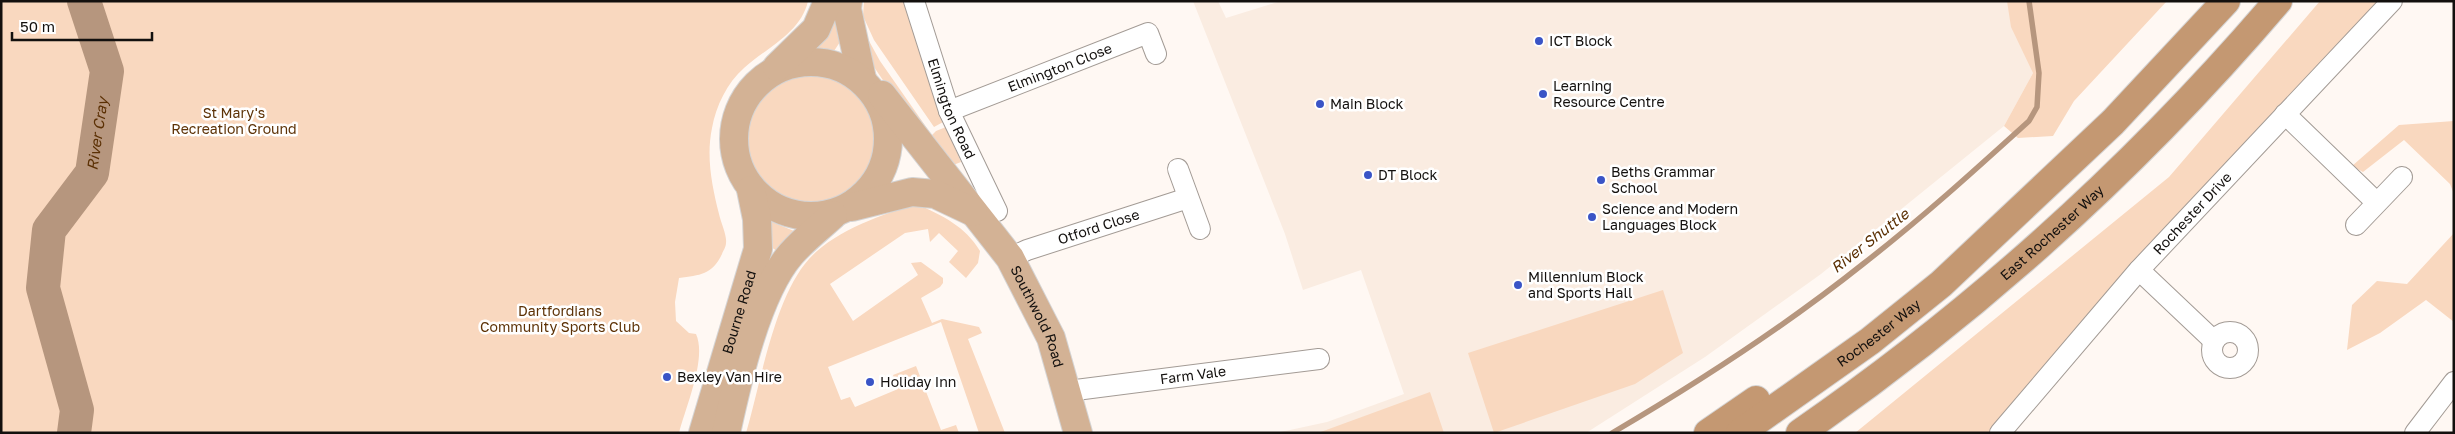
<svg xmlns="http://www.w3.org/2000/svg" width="2455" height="434" font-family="'Golos Text',sans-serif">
	<rect width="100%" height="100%" fill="#fff8f3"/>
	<path fill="#faece1" d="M1193,1H1218L1226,18L1281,1H2021L2033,73L2004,126L1821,274L1705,357L1586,433H1276L1327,422L1404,394L1361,270L1303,290L1285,234Z"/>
	<path fill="#f9d8bf" d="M1,1H808C801,33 766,48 744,68C727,83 716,106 712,128C706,157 712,186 719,214C721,223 727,235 726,243C726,247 723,251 722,254C712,275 700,275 679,278L675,302L676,321L689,333L696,334C707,358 686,406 679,433H1Z
		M864,1H906L945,121L934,127L874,40L863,16Z
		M2007,1H2167L2074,101L2053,136L2018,138L2004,126L2033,73L2011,27Z
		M2320,1H2381L1993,433H1855L2169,177Z
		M838,13L837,34L840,42L830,57L819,56L813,47Z
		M857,19L880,61L929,131L924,134L909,119L868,58Z
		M747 140a64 64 0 1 1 128 0a64 64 0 1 1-128 0Z
		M2454,121V194L2450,184L2404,140L2363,172L2352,166L2399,125Z
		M946,127L961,162L948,167L927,140L936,131Z
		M917,204C943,216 965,226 980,251L978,263L966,278L949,262L958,251L939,233L930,242L928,229L905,233L830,284L853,321L918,275L911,263L921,262L943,278V283L940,287L921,298L932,323L942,319L979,327L982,333L968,339L1005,433H979L941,322L828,367L841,400L850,397L855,407L898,389L893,375L916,366L941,430L956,425L959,433H746C761,382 774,298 809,259C834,231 883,214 917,204Z
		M772,222L794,231L789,243L780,253L771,247L770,226Z
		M2454,233V322L2426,300L2380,333L2347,350L2352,305L2377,281L2407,284Z
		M1663,290L1683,353L1635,384L1494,433L1468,353Z
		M1430,392L1444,433H1318Z"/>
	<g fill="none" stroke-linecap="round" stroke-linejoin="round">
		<path stroke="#b6967e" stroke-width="5.5" d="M1612,433C1699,382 1784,327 1863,264C1921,219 1975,170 2029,121L2037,107L2039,73L2029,1"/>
		<path stroke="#b6967e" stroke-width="34" id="s1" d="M74,433L77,410L43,288L49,230L92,173L107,71L84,1"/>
		<defs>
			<g id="minor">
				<path id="s2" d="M914,1L949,111L997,211"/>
				<path id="s3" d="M949,111L1148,33L1156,54"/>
				<path d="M2285,114L2376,202"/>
				<path d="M1178,169L1200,229"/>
				<path d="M2356,225L2402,177"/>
				<path id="s4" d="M1010,258L1027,250L1188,198"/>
				<path d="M2139,270L2214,341"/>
				<circle cx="2230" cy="350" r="18"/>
				<path id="s5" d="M1068,391L1319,359"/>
				<path id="s6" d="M2000,433L2139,270L2392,1"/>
				<path d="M2415,433L2454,382"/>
			</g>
			<g id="primary">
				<path d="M848,1L847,9L862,79"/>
				<circle cx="811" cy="139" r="77"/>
				<path d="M777,67L816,29L828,1"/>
				<path id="s7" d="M882,95L1010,258L1051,338L1078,433"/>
				<path d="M852,207L912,192L935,194L973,212"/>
				<path id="s8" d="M703,433L758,249L757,219L751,190"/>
				<path d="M726,433C737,382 757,293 791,254C803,240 819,228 833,215"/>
			</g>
			<g id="trunk">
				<path d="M1708,433L1756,400"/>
				<path id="s9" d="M1740,433L1870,341L1941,284L2113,122L2226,1"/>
				<path id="s10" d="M1800,433C1978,310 2138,165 2278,1"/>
			</g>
		</defs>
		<use href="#minor" stroke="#a39b95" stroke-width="22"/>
		<use href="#primary" stroke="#d5d4d4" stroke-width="30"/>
		<use href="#trunk" stroke="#d5d4d4" stroke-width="30"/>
		<use href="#minor" stroke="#fff" stroke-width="20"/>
		<use href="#primary" stroke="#d3b295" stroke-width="28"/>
		<use href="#trunk" stroke="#c49872" stroke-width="28"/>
	</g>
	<g fill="#3a54c6" stroke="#fff" stroke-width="2">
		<circle cx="1539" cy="41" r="5"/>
		<circle cx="1543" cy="94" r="5"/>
		<circle cx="1320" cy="104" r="5"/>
		<circle cx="1368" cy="175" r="5"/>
		<circle cx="1601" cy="180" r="5"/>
		<circle cx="1592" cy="217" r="5"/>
		<circle cx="1518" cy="285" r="5"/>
		<circle cx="667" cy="377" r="5"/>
		<circle cx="870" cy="382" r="5"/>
	</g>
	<g text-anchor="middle" stroke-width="5" stroke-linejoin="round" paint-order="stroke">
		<g font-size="14" fill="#13100e" stroke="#fff" text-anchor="start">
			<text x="1549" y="46">ICT Block</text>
			<text x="1553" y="91">Learning<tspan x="1553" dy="16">Resource Centre</tspan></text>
			<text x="1330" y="109">Main Block</text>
			<text x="1611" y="177">Beths Grammar<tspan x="1611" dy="16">School</tspan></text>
			<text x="1378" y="180">DT Block</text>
			<text x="1602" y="214">Science and Modern<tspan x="1602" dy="16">Languages Block</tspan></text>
			<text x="1528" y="282">Millennium Block<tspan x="1528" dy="16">and Sports Hall</tspan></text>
			<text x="677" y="382">Bexley Van Hire</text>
			<text x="880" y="387">Holiday Inn</text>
		</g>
		<g font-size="14" fill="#13100e" stroke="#fff">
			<text dy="5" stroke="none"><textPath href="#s3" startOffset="119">Elmington Close</textPath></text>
			<text dy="5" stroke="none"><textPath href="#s2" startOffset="114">Elmington Road</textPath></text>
			<text dy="5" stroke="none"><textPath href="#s6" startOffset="292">Rochester Drive</textPath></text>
			<text dy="5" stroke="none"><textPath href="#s4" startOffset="94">Otford Close</textPath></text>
			<text dy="5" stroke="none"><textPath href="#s10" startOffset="322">East Rochester Way</textPath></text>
			<text dy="5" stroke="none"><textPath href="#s8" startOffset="126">Bourne Road</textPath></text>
			<text dy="5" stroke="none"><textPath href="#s7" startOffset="272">Southwold Road</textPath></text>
			<text dy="5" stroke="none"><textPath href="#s9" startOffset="171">Rochester Way</textPath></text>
			<text dy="5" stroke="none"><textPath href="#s5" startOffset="126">Farm Vale</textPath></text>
		</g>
		<g font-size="14" fill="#5d3206" stroke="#fff">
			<text x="234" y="118">St Mary's<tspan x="234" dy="16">Recreation Ground</tspan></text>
			<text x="560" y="316">Dartfordians<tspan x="560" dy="16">Community Sports Club</tspan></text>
		</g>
		<g font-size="15" font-style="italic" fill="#5b3004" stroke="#fff">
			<text dy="5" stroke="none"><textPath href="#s1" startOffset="319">River Cray</textPath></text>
			<text transform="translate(1870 241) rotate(-38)" y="5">River Shuttle</text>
		</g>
	</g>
	<rect width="2455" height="434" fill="none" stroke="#13100e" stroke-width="5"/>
	<path d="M12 32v8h140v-8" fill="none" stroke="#13100e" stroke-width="2.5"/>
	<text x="20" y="32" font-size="15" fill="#13100e" stroke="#ffffff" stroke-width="4" paint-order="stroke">50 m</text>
</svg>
